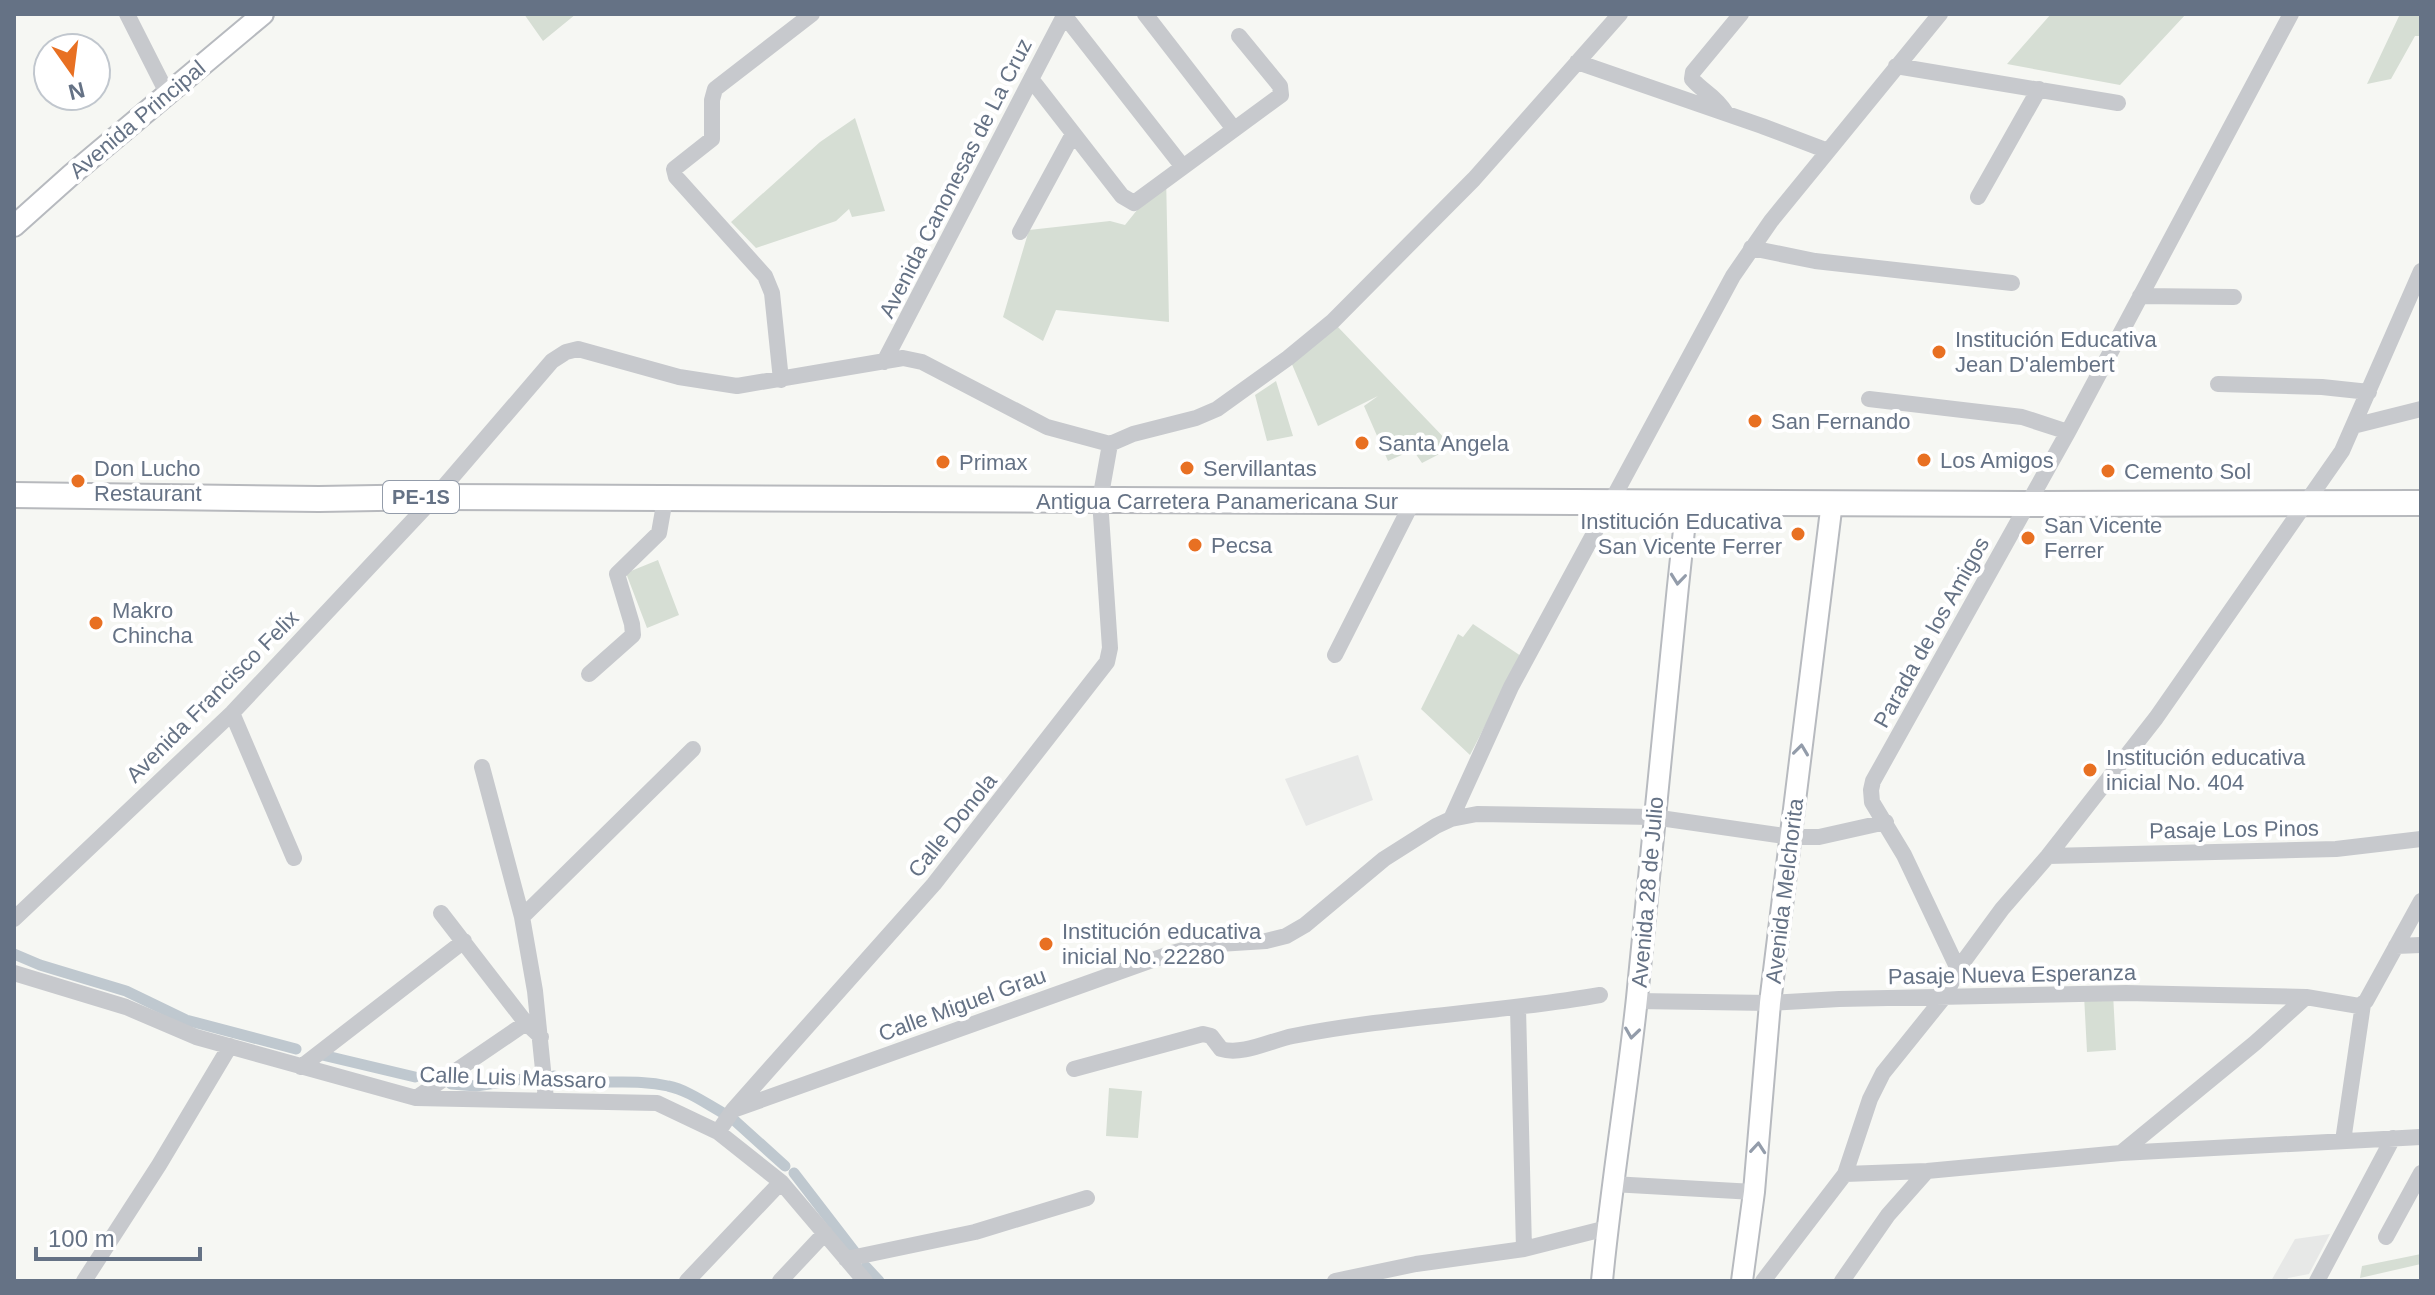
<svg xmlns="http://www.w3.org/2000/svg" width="2435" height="1295" font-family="Helvetica,sans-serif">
	<rect width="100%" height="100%" fill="#f6f7f3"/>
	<path fill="#e7e8e7" d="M1358,755L1373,800L1306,826L1285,779Z
		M2330,1234L2309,1274L2288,1278L2286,1281H2271L2295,1239Z"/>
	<path fill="#d6ded4" d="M524,14H576L543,41Z
		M2051,14H2186L2120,85L2007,64Z
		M2400,14H2421V36H2415L2391,79L2367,84Z
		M855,118L885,211L852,217L849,209L836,221L756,248L731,222L820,142Z
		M1166,174L1169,322L1056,310L1043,341L1003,317L1029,230L1110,221L1125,225Z
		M1337,326L1453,447L1422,463L1413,450L1388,461L1364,406L1378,396L1318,426L1291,362Z
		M1276,381L1293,436L1267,441L1255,395Z
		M658,560L679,615L647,628L626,573Z
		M1473,624L1521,656L1470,755L1421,709L1458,634L1463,637Z
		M2113,993L2116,1050L2087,1052L2084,995Z
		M1109,1088L1142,1091L1138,1138L1106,1136Z
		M2421,1254V1264L2360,1278L2362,1266Z"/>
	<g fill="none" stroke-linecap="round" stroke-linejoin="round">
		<path stroke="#bfc8cf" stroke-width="11" d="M14,954L40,965L126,991L186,1020L296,1049
			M318,1054L415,1077
			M554,1076C594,1088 629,1077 668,1086C688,1090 708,1105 725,1114
			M451,1084L476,1086L537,1077
			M734,1120L785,1166
			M794,1173L854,1251
			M866,1267L879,1281"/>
		<defs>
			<path id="major" d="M14,226L71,175L263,14
				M1602,1281C1611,1186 1627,1092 1637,998C1653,832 1669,667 1687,502
				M1742,1281L1754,1192L1770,1003L1832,502"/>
			<path id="highway" d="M14,495L319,499L435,497L2027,504L2421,503"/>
		</defs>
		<use href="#major" stroke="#b7babf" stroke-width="24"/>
		<use href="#highway" stroke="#b7b9bd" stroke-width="28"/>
		<path stroke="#c7c9cd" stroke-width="16" d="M127,14L167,93
			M1145,14L1234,129
			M1064,15L1183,167
			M1577,62L1762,126L1828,151
			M1896,66L2118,103
			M1031,79L1122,196L1134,203L1281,95L1280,86L1239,36
			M1726,113C1714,94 1704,93 1692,79L1693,72L1741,14
			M1978,197L2039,89
			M1020,232L1073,134
			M1751,248L1815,261L2012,283
			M2140,296L2234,297
			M884,362L1065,14
			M781,380L772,293L765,276L676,177L674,169L712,139V100L715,89L812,14
			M2218,384L2322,387L2369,392
			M1869,399L2022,417L2068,432
			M2353,426L2421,409
			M1110,444L1133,434L1196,418L1217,409L1288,358L1333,321L1474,179L1620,14
			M1335,655L1413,501
			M589,674L633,635L632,624L617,574L659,533L665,499
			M232,713L294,858
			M482,767L522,917L535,991L546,1099
			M1451,819L1511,687L1733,276L1771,221L1940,14
			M2048,856L2336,849L2421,839
			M441,913L526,1023L541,1037
			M522,917L693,749
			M14,919L232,713L435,497L552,361L566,352L578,349L679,377L737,386L903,358L922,362L1047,427L1110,444
			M2396,946L2421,945
			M1958,969L1904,855L1872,802L1871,790L1873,781L2068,432L2291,14
			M14,973L126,1007L196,1037L416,1098L657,1103L718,1132L781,1182L865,1281
			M1637,1001L1770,1003L1839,999L2126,993L2306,997L2359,1006L2366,1001L2421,901
			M1518,1008L1524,1249
			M301,1067L464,941
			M1074,1069L1203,1034L1211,1036L1221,1049C1242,1056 1272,1040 1293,1036C1394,1016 1498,1013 1600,995
			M416,1098L526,1023
			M733,1110L1172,953L1203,945L1266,941L1286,936L1305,925L1384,859L1436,826L1451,819L1477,814L1653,817L1791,837H1819L1886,822
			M718,1132L733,1110L934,884L1107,662L1110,648L1100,500L1110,444
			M2343,1141L2363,1004
			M2121,1153L2255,1043L2306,997
			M1845,1174L1927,1171L2121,1153L2421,1137
			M1612,1184L1754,1192
			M2386,1237L2421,1173
			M846,1259L975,1232L1087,1198
			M84,1281L159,1165L230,1046
			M687,1281L781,1182
			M780,1281L825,1233
			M1335,1281L1416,1264L1524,1249L1607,1228
			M1763,1281L1845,1174L1870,1099L1883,1073L1945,996L1958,969L2002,909L2048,856L2156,718L2342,451L2421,271
			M1842,1281L1888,1215L1927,1171
			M2317,1281L2393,1138"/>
		<use href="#major" stroke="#fff" stroke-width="20"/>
		<use href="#highway" stroke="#fff" stroke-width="24"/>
	</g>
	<defs><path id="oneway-chevron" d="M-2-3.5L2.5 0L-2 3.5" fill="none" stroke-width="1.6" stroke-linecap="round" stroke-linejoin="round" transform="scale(2)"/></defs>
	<g stroke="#939caa">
		<use href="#oneway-chevron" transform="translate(1678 579) rotate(96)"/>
		<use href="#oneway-chevron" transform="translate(1801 750) rotate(-83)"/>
		<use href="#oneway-chevron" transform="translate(1632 1033) rotate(98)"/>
		<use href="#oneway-chevron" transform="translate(1758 1148) rotate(-85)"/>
	</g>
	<g fill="#e87022" stroke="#fff" stroke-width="3">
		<circle cx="1939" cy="352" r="8"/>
		<circle cx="1755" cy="421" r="8"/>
		<circle cx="1362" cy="443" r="8"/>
		<circle cx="1924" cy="460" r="8"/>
		<circle cx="943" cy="462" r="8"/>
		<circle cx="1187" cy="468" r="8"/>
		<circle cx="2108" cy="471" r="8"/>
		<circle cx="78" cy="481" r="8"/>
		<circle cx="1798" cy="534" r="8"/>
		<circle cx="2028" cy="538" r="8"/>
		<circle cx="1195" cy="545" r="8"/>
		<circle cx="96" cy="623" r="8"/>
		<circle cx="2090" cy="770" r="8"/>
		<circle cx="1046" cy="944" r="8"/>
	</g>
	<g text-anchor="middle" stroke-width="8" stroke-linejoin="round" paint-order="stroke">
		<rect fill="#fff" stroke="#939caa" stroke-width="2" x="383" y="481" width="76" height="32" rx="6"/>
		<g font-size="20" font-weight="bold" fill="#657285">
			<text x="421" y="504">PE-1S</text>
		</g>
		<g font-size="22" fill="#657285" stroke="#fff">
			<text transform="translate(137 119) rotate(-40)" y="8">Avenida Principal</text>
			<text transform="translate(955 178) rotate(-63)" y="8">Avenida Canonesas de La Cruz</text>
			<text x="1217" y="509">Antigua Carretera Panamericana Sur</text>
			<text transform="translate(1931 632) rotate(-61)" y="8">Parada de los Amigos</text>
			<text transform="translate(212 696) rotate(-45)" y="8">Avenida Francisco Felix</text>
			<text transform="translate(952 825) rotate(-51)" y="8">Calle Donola</text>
			<text transform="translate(2234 829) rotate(-1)" y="8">Pasaje Los Pinos</text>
			<text transform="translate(1784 891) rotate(-83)" y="8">Avenida Melchorita</text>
			<text transform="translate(1647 892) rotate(-85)" y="8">Avenida 28 de Julio</text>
			<text transform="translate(2012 974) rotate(-1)" y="8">Pasaje Nueva Esperanza</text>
			<text transform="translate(962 1004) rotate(-20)" y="8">Calle Miguel Grau</text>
			<text transform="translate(513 1077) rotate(2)" y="8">Calle Luis Massaro</text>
		</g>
		<g font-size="22" fill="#657285" stroke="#fff" text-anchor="start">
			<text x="1955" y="347">Institución Educativa<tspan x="1955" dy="25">Jean D'alembert</tspan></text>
			<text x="1771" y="429">San Fernando</text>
			<text x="1378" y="451">Santa Angela</text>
			<text x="1940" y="468">Los Amigos</text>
			<text x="959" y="470">Primax</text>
			<text x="94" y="476">Don Lucho<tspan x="94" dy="25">Restaurant</tspan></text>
			<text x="1203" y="476">Servillantas</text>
			<text x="2124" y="479">Cemento Sol</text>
			<text x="1782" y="529" text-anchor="end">Institución Educativa<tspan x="1782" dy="25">San Vicente Ferrer</tspan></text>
			<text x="2044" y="533">San Vicente<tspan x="2044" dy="25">Ferrer</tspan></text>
			<text x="1211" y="553">Pecsa</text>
			<text x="112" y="618">Makro<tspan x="112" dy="25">Chincha</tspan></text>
			<text x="2106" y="765">Institución educativa<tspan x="2106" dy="25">inicial No. 404</tspan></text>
			<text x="1062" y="939">Institución educativa<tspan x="1062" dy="25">inicial No. 22280</tspan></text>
		</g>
	</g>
	<rect width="2435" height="1295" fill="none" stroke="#657285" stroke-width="32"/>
	<g transform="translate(72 72) rotate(166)"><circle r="38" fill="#ffffff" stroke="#c1c7ce" stroke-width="2"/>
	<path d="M0-6L14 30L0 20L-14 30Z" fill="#e87022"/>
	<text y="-12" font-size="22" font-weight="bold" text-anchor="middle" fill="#657285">N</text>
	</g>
	<path d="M36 1247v12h164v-12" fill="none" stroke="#657285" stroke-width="4"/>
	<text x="48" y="1247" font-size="24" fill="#657285" stroke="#ffffff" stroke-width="6" paint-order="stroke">100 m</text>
</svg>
